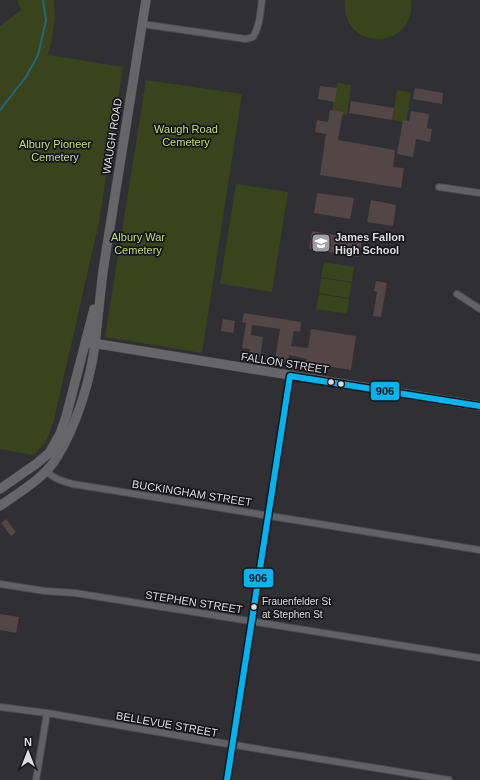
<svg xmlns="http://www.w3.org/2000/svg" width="480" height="780" font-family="Arial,sans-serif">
	<rect width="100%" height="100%" fill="#2f2f34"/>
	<path fill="#3b431d" d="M17,0H54L55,16L52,39L48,55L123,67L99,222L54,420L46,442L34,455L0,449V26L21,10Z
		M345,0H411C417,51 340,53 345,0Z
		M146,80L242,94L202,353L105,337Z
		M337,83L351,85L347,115L332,113Z
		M397,90L411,93L406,123L392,120Z
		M236,184L288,192L272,292L220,284Z
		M324,262L354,267L352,282L321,277Z
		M321,278L352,283L349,298L319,293Z
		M319,294L349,299L347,314L316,309Z"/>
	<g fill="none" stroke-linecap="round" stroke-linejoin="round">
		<path stroke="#1b6b7a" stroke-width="2" d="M0,110L26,77L38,55L46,20L43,0"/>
	</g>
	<path fill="#524746" d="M320,86L337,88L335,102L318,99Z
		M415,88L443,93L442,104L413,99Z
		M351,101L394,108L392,120L349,113Z
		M330,110L343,112L338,140L395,150L393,167L404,168L401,188L320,175L326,134L315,132L317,120L328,122Z
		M411,111L429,114L427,128L432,129L430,142L416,139L413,157L397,154L403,120L409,121Z
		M317,193L354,198L350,219L314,213Z
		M371,200L396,205L393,226L367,222Z
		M312,231L362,240L359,257L309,249Z
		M376,281L387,283L381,317L373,316L377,292L374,291Z
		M244,313L301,322L300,332L294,331L291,346L308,348L311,329L356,336L351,370L306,363L307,359L289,355L288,363L275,360L280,329L252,325L251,335L263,337L260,357L249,355L250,349L242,348L246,323L242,322Z
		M223,319L235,321L233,333L221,331Z
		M6,519L16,532L11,536L1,523Z
		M0,614L19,617L16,633L0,630Z"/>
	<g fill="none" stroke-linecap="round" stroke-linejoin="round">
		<defs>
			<path id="street" d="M142,24L246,39L253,37C260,26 260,13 262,0
				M439,187L480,193
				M457,294L480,309
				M46,471C54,479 62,481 73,484L480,550
				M0,584L45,591L75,593L480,658
				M0,707L47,713L228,744L449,780
				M36,780L47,713
				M227,780L290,376"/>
			<path id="secondary" d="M86,342L480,406
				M0,489L36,464L49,453L60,434L66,417L94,309
				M0,506C19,492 45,478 57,457C76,427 91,379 95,343C98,320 100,295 103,271C118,181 131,90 146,0"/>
		</defs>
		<use href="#street" stroke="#4c4c4f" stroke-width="8"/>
		<use href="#secondary" stroke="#4c4c4f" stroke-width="10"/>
		<use href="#street" stroke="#626165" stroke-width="6"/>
		<use href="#secondary" stroke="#666568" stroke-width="9"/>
		<defs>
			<path id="bus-1" d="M290,376L480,406
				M227,780L290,376"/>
		</defs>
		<use href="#bus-1" stroke="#16161a" stroke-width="9"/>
		<use href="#bus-1" stroke="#00b5ef" stroke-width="6"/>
	</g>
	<defs>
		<symbol id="school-square" viewBox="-11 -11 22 22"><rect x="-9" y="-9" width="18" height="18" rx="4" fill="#9f9fa4" stroke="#16161a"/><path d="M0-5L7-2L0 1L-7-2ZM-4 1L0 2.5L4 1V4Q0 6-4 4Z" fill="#fff"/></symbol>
	</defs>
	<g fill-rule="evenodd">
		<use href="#school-square" x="310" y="232" width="22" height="22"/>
	</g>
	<g fill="#dcdce1" stroke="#16161a" stroke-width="1.5">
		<circle cx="331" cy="382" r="3.5"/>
		<circle cx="341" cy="384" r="3.5"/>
		<circle cx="254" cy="607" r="3.5"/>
	</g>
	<g text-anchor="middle" stroke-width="3.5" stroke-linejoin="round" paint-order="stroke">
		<g font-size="10" fill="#dcdce1" stroke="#16161a" text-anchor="start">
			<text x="262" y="605">Frauenfelder St<tspan x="262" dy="13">at Stephen St</tspan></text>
		</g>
		<g font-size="11" fill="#c6dd75" stroke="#16161a">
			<text x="186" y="133">Waugh Road<tspan x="186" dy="13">Cemetery</tspan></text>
			<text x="55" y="148">Albury Pioneer<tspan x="55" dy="13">Cemetery</tspan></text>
			<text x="138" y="241">Albury War<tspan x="138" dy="13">Cemetery</tspan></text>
		</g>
		<g font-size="11" fill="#dcdce1" stroke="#16161a">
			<text transform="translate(112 136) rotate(-81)" y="4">WAUGH ROAD</text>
			<text transform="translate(285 363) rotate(9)" y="4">FALLON STREET</text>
			<text transform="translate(192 493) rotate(9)" y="4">BUCKINGHAM STREET</text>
			<text transform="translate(194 602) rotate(9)" y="4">STEPHEN STREET</text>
			<text transform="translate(167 724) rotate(10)" y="4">BELLEVUE STREET</text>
		</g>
		<g font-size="11" font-weight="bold" fill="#dcdce1" stroke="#16161a" text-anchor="start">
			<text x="335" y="241">James Fallon<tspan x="335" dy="13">High School</tspan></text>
		</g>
	</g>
	<g stroke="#16161a" stroke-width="1.5">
		<rect x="370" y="381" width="30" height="20" rx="4" fill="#00b5ef"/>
		<rect x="243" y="568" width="31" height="20" rx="4" fill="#00b5ef"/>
	</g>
	<g font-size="11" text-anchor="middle" font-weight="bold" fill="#111">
		<text x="385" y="395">906</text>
		<text x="258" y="582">906</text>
	</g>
	<g transform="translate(28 752)" stroke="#16161a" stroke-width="3" paint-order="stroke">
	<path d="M0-3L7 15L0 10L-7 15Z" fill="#dcdce1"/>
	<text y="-6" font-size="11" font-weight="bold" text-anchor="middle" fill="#dcdce1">N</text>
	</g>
</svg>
